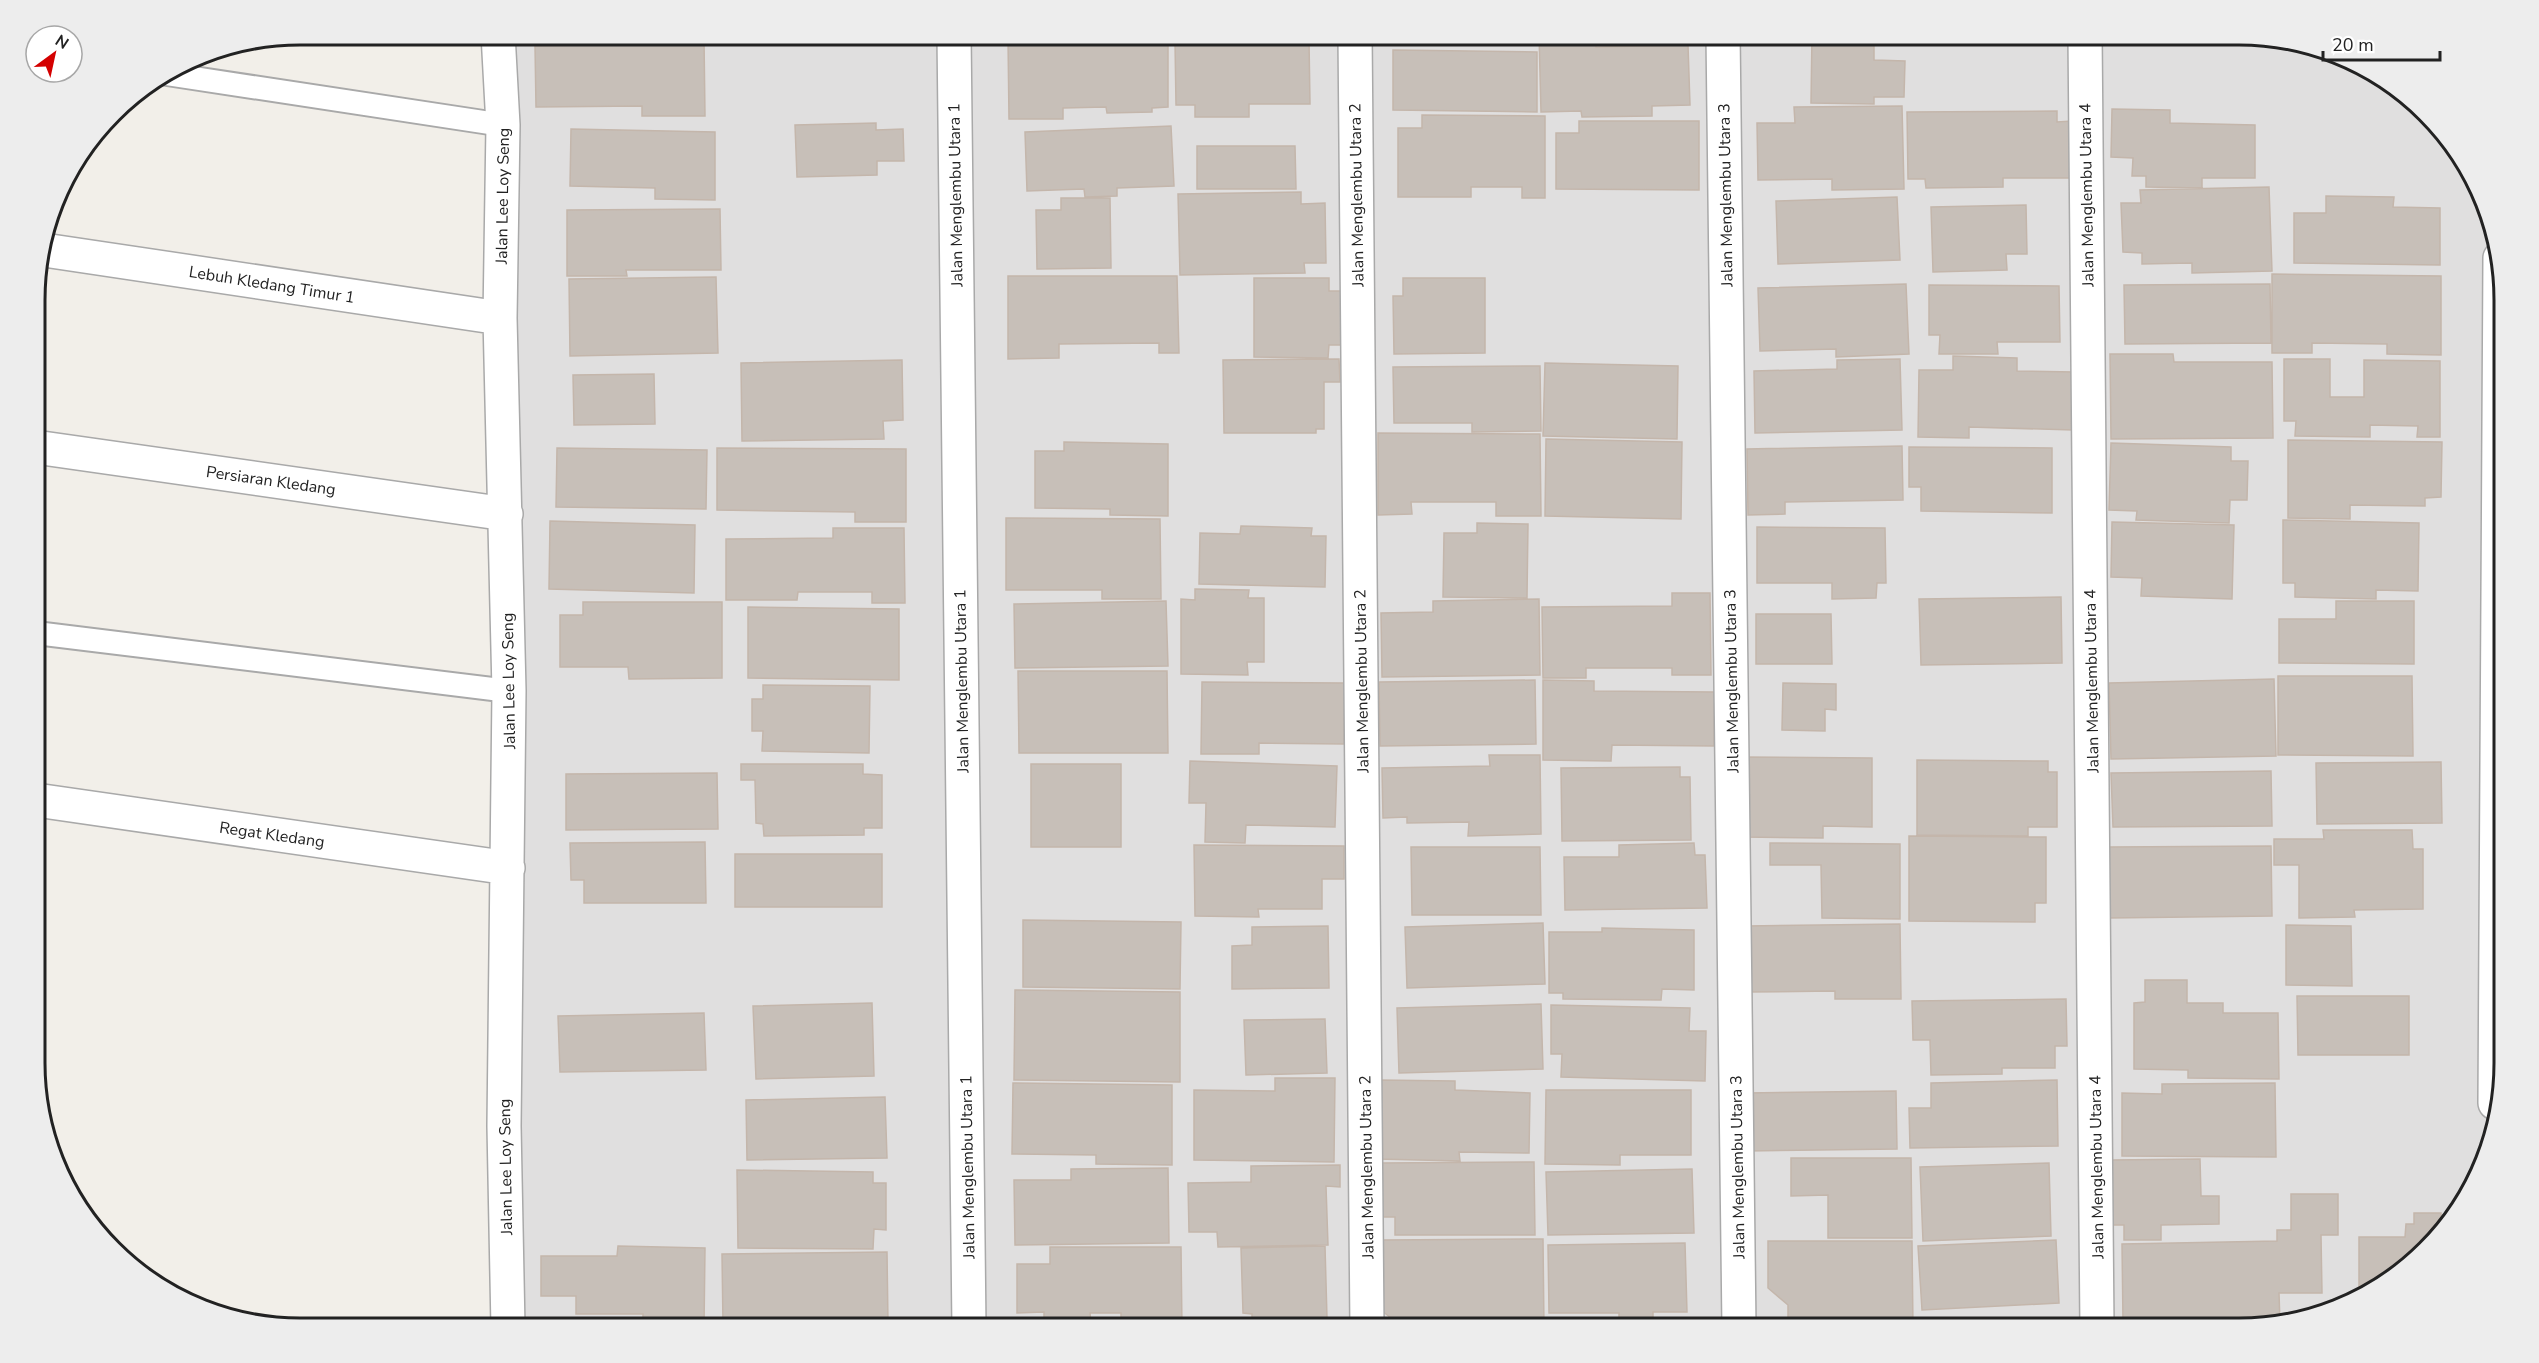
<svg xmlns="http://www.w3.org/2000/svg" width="2539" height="1363" font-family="'Nunito Sans',sans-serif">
	<rect width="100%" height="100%" fill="#f2efe9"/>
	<path fill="#e0dfdf" d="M2239,34L2357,62L2414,101L2460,152L2502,265L2504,1067L2477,1181L2438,1238L2386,1284L2324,1315L2256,1328H512L506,35Z"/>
	<path fill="#c7bfb8" stroke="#c4b6ab" stroke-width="1.5" d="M1395,34H1531V45L1395,42Z
		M1539,34H1595L1596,47L1688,45L1690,105L1652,106V116L1582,117L1581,111L1541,112Z
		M1812,34L1874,36V60L1905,61L1904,97H1874V104L1811,103Z
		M580,38H704L705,116H642V106L536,107L535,46L580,45Z
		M1168,38V107L1152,108V112L1107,113L1106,107L1063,108V119H1009L1008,39Z
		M1309,40L1310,104H1249V117H1195V105H1176L1175,42Z
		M1393,50L1537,52V112L1393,110Z
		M1902,106L1904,189L1832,190V179L1758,180L1757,123H1795L1794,107Z
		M2112,109L2170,110V123L2255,125V178H2202V188L2146,187V176H2132L2133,158L2111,157Z
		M2057,111V122L2072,121L2073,178H2003V187L1926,188L1925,179H1908L1907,112Z
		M1422,115L1545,116V198H1522V187H1471V197H1398V128H1422Z
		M1579,121H1699V190L1556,189V133H1579Z
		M876,123V130L903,129L904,161H877V175L797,177L795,125Z
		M1171,126L1174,186L1117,188V196L1085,197L1084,189L1027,191L1025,132Z
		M571,129L715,132V200L655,199V188L570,186Z
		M1197,146H1295L1296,189H1197Z
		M2269,187L2272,271L2192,273V263L2142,264V253L2123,252L2121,203H2141L2140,190Z
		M1301,192V204L1325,203L1326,263H1304L1305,273L1180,275L1178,194Z
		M2326,196L2394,197L2393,207L2440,208V265L2294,263V213H2326Z
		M1897,197L1900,260L1778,264L1776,201Z
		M1061,198H1110L1111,268L1037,269L1036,210H1061Z
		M2026,205L2027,254H2006L2007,270L1933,272L1931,207Z
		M720,209L721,270H626L627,276H567V210Z
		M2272,274L2441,276V355L2387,354V344L2312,343V353H2272Z
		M1008,276H1177L1179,353H1159V343L1059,344V358L1008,359Z
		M716,277L718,353L570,356L569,279Z
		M1254,278H1329V291H1348V345H1329L1328,358L1254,357Z
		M1403,278H1485V353L1394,354L1393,296H1403Z
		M1906,284L1909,354L1836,357V349L1760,351L1758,288Z
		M2270,284L2271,343L2125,344L2124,285Z
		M1929,285L2059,286L2060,342H1997L1998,354H1939L1940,335H1929Z
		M2110,354H2173L2174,362H2272L2273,438L2111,439Z
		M1953,356L2017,358V371L2074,372L2073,430L1969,427V438L1918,437L1919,370H1953Z
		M1339,359L1340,382H1324V429H1316V433H1224L1223,360Z
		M1900,359L1902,430L1755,433L1754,371L1837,369V360Z
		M2284,359H2330V397H2364V360L2440,361V437H2417L2418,426L2370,425V437L2295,436L2296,421H2284Z
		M902,360L903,420L883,421L884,439L742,441L741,363Z
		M1545,363L1678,366L1677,439L1543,436Z
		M1540,366L1541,431L1472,432V423H1394L1393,367Z
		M654,374L655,424L574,425L573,375Z
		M1378,433L1540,434L1541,516H1496V502H1411L1412,514L1378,515Z
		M1546,439L1682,442L1681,519L1545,516Z
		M2288,440L2442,442L2441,497L2425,498V506L2350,505V519L2288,518Z
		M1064,442L1168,444V516L1110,515V509L1035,508V451H1064Z
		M2111,443L2231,447V461H2248L2247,500H2230L2229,523L2136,520L2137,511L2109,510Z
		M1902,446L1903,500L1785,502V514L1748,515L1747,449Z
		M1909,447L2052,448V513L1921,511V487H1909Z
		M557,448L707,450L706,509L556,507Z
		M717,448L906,449V522H855V512L717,510Z
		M1006,518L1160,519L1161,599H1102V590H1006Z
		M2283,520L2419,523L2418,591L2376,590V599L2295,597V583H2283Z
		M550,521L695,525L694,593L549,589Z
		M2112,522L2234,525L2232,599L2141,596L2142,578L2111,577Z
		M1477,523L1528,524L1527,598L1443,597L1444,533H1477Z
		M1241,526L1312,528L1311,536H1326L1325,587L1199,584L1200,533L1240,534Z
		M1757,527L1885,528L1886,583H1877L1876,598L1832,599V583H1757Z
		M833,528H904L905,603H872V592H798L797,600H726V539L833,538Z
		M1195,589L1249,590L1248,598H1264V662H1247L1248,675L1181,674V599L1195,600Z
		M1672,593H1710L1711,675H1672V668H1586V678H1543L1542,607L1672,606Z
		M2061,597L2062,663L1921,665L1919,599Z
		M1539,599L1540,675L1382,677L1381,613L1433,612V601Z
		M1166,601L1168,666L1015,668L1014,604Z
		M2336,601H2414V664L2279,663V619H2336Z
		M583,602H722V678L629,679L628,667H560V615H583Z
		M748,607L899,609V680L748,678Z
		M1756,614H1831L1832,664H1756Z
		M1018,671H1167L1168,753H1019Z
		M2278,676H2412L2413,756L2278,755Z
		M2274,679L2276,756L2111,759L2109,683Z
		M1535,680L1536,744L1380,746L1379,682Z
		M1543,680L1594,681V691L1714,692V746L1612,745L1611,761L1543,760Z
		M1202,682L1344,683V744L1259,743V754H1201Z
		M1783,683L1836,684V710L1825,709V731L1782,730Z
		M763,685L870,686L869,753L762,751L763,731H752V699H763Z
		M1489,755H1540L1541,834L1468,836L1469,822L1407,823V817L1383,818L1382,768L1490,766Z
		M1743,757L1872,758V827L1823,826V838L1743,837Z
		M1917,760L2048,761V772H2057V827H2028V836L1917,835Z
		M1190,761L1337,766L1335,827L1246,825L1245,843L1205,842L1206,803H1189Z
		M2441,762L2442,823L2317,824L2316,763Z
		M741,764H863V774L882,775V828H864V835L764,836L763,824L756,823L755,780H741Z
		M1031,764H1121V847H1031Z
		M1680,767V777H1690L1691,840L1562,841L1561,768Z
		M2271,771L2272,826L2113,827L2111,773Z
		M717,773L718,829L566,830V774Z
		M2323,830H2412L2413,849H2423V909L2354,910L2355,917L2299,918V865H2274V839H2324Z
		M1909,836L2046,837V903H2035V922L1909,921Z
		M705,842L706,903H584V880H571L570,843Z
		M1694,843L1695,855H1705L1707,908L1565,910L1564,857H1619V845Z
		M1770,843L1900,844V919L1822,918L1821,865H1770Z
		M1194,845L1344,846V879H1322V909H1258L1259,917L1195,916Z
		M2271,846L2272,916L2109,918V847Z
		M1411,847H1540L1541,915H1412Z
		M735,854H882V907H735Z
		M1023,920L1181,922L1180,989L1023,987Z
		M1543,923L1545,984L1407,988L1405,927Z
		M1900,924L1901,999H1835V991L1748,992L1747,926Z
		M2286,925L2351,926L2352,986L2286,985Z
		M1328,926L1329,988L1232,989V946L1252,945V927Z
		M1602,928L1694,930V990L1662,989L1661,1000L1563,999V993H1549V932H1602Z
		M2145,980H2187V1003H2223V1013H2278L2279,1079L2188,1078V1070L2134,1069V1003L2145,1002Z
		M1015,990L1180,992V1082L1014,1080Z
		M2297,996H2409V1055H2298Z
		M2066,999L2067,1046H2055V1068H2002V1074L1931,1075L1930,1040H1913L1912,1001Z
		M872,1003L874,1076L756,1079L753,1006Z
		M1541,1004L1543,1069L1399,1073L1397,1008Z
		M1551,1005L1690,1008L1689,1031H1706L1705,1081L1561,1077L1562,1054H1551Z
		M704,1013L706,1070L560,1072L558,1016Z
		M1325,1019L1327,1073L1246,1075L1244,1020Z
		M1275,1078H1335L1334,1162L1194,1160V1090L1275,1091Z
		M1379,1080L1455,1081V1090L1530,1093L1529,1153L1459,1152L1460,1161L1377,1159Z
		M2057,1080L2058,1146L1910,1148L1909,1108H1931V1083Z
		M1013,1083L1172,1085V1165L1096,1164V1155L1012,1154Z
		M2275,1083L2276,1157L2122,1156V1093L2162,1094V1084Z
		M1546,1090H1691V1155H1620V1165L1545,1164Z
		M1896,1091L1897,1149L1747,1151L1746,1093Z
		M885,1097L887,1158L747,1160L746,1100Z
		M1791,1158H1911L1912,1238H1828V1195L1791,1196Z
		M2200,1159L2201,1196H2219V1224L2161,1225V1240H2124V1225H2113L2112,1160Z
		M1534,1162L1535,1235H1395V1217H1379V1163Z
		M2049,1163L2051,1236L1923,1241L1920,1167Z
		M1340,1165V1187L1326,1186L1328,1245L1218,1247L1217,1232H1189L1188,1183L1251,1182V1166Z
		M1168,1168L1169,1243L1015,1245L1014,1180H1071V1169Z
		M1692,1169L1694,1233L1548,1235L1546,1172Z
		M737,1170L873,1172V1183H886V1230L874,1229L873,1249L738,1248Z
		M2291,1194H2338V1235H2321L2322,1293H2279L2280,1323L2256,1328H2166V1321L2123,1322L2122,1244L2277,1241V1230H2291Z
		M2414,1213H2441V1235L2386,1284L2359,1297V1237H2405L2406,1224H2414Z
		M1543,1239L1544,1328H1404L1382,1311V1240Z
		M2056,1240L2059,1303L1922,1310L1918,1246Z
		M1768,1241H1912L1913,1328H1788V1305L1768,1288Z
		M1685,1243L1687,1312H1653V1328H1619V1313H1549L1548,1245Z
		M618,1246L705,1248L704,1328H643V1314H576V1296H541V1256H617Z
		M1325,1246L1327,1318H1315V1328H1252V1314L1243,1313L1241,1248Z
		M1050,1247H1181L1182,1328H1121V1313H1090L1091,1324H1044V1312L1017,1313V1264H1050Z
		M887,1252L888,1323L840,1324V1328H771V1324L723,1325L722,1254Z"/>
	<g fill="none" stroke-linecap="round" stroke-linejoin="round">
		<defs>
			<path id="service" d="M167,74L503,125
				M36,633L509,691"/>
			<path id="minor" d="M498,34L503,125L500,318L509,691L504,1126L508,1328
				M954,34L969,1328
				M1355,34L1367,1328
				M1723,34L1739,1328
				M2085,34L2097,1328
				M44,250L500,318
				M35,447L506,514
				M36,800L508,868
				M2495,1103L2500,258"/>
		</defs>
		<use href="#service" stroke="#a9a9a9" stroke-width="26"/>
		<use href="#minor" stroke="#a9a9a9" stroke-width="36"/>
		<use href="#service" stroke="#fff" stroke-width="22"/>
		<use href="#minor" stroke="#fff" stroke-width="33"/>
	</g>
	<g text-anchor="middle" stroke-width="4.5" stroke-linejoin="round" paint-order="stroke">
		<g font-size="16" fill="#222" stroke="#fff">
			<text transform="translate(955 195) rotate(-91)" y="6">Jalan Menglembu Utara 1</text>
			<text transform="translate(1356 195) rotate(-91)" y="6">Jalan Menglembu Utara 2</text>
			<text transform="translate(1725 195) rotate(-91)" y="6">Jalan Menglembu Utara 3</text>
			<text transform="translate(2086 195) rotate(-91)" y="6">Jalan Menglembu Utara 4</text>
			<text transform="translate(502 196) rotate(-89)" y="6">Jalan Lee Loy Seng</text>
			<text transform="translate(272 284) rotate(9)" y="6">Lebuh Kledang Timur 1</text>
			<text transform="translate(271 480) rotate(8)" y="6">Persiaran Kledang</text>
			<text transform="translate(508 681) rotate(-91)" y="6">Jalan Lee Loy Seng</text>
			<text transform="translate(961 681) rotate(-91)" y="6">Jalan Menglembu Utara 1</text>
			<text transform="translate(1361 681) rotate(-91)" y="6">Jalan Menglembu Utara 2</text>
			<text transform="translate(1731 681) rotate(-91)" y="6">Jalan Menglembu Utara 3</text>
			<text transform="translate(2091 681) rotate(-91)" y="6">Jalan Menglembu Utara 4</text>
			<text transform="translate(272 834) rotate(8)" y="6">Regat Kledang</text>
			<text transform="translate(505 1167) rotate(-91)" y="6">Jalan Lee Loy Seng</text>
			<text transform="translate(967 1167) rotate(-91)" y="6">Jalan Menglembu Utara 1</text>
			<text transform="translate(1366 1167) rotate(-91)" y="6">Jalan Menglembu Utara 2</text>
			<text transform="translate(1737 1167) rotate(-91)" y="6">Jalan Menglembu Utara 3</text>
			<text transform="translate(2096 1167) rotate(-91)" y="6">Jalan Menglembu Utara 4</text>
		</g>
	</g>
	<path d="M0 0H2539V1363H0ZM300 45H2239A255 255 0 0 1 2494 300V1063A255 255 0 0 1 2239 1318H300A255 255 0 0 1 45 1063V300A255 255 0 0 1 300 45Z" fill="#ededed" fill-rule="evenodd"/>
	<path fill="none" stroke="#222" stroke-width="3" d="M300 45H2239A255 255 0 0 1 2494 300V1063A255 255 0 0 1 2239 1318H300A255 255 0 0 1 45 1063V300A255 255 0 0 1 300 45Z"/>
	<g transform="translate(54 54) rotate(33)"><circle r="28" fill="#ffffff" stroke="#a7a7a7" stroke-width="1.5"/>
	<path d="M0-4.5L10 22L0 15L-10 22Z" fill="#d40000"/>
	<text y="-9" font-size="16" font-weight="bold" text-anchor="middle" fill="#222222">N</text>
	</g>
	<path d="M2323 51v9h117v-9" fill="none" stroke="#222222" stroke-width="3"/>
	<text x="2332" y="51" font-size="18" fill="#222222" stroke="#ffffff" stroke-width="4.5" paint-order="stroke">20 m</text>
</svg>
